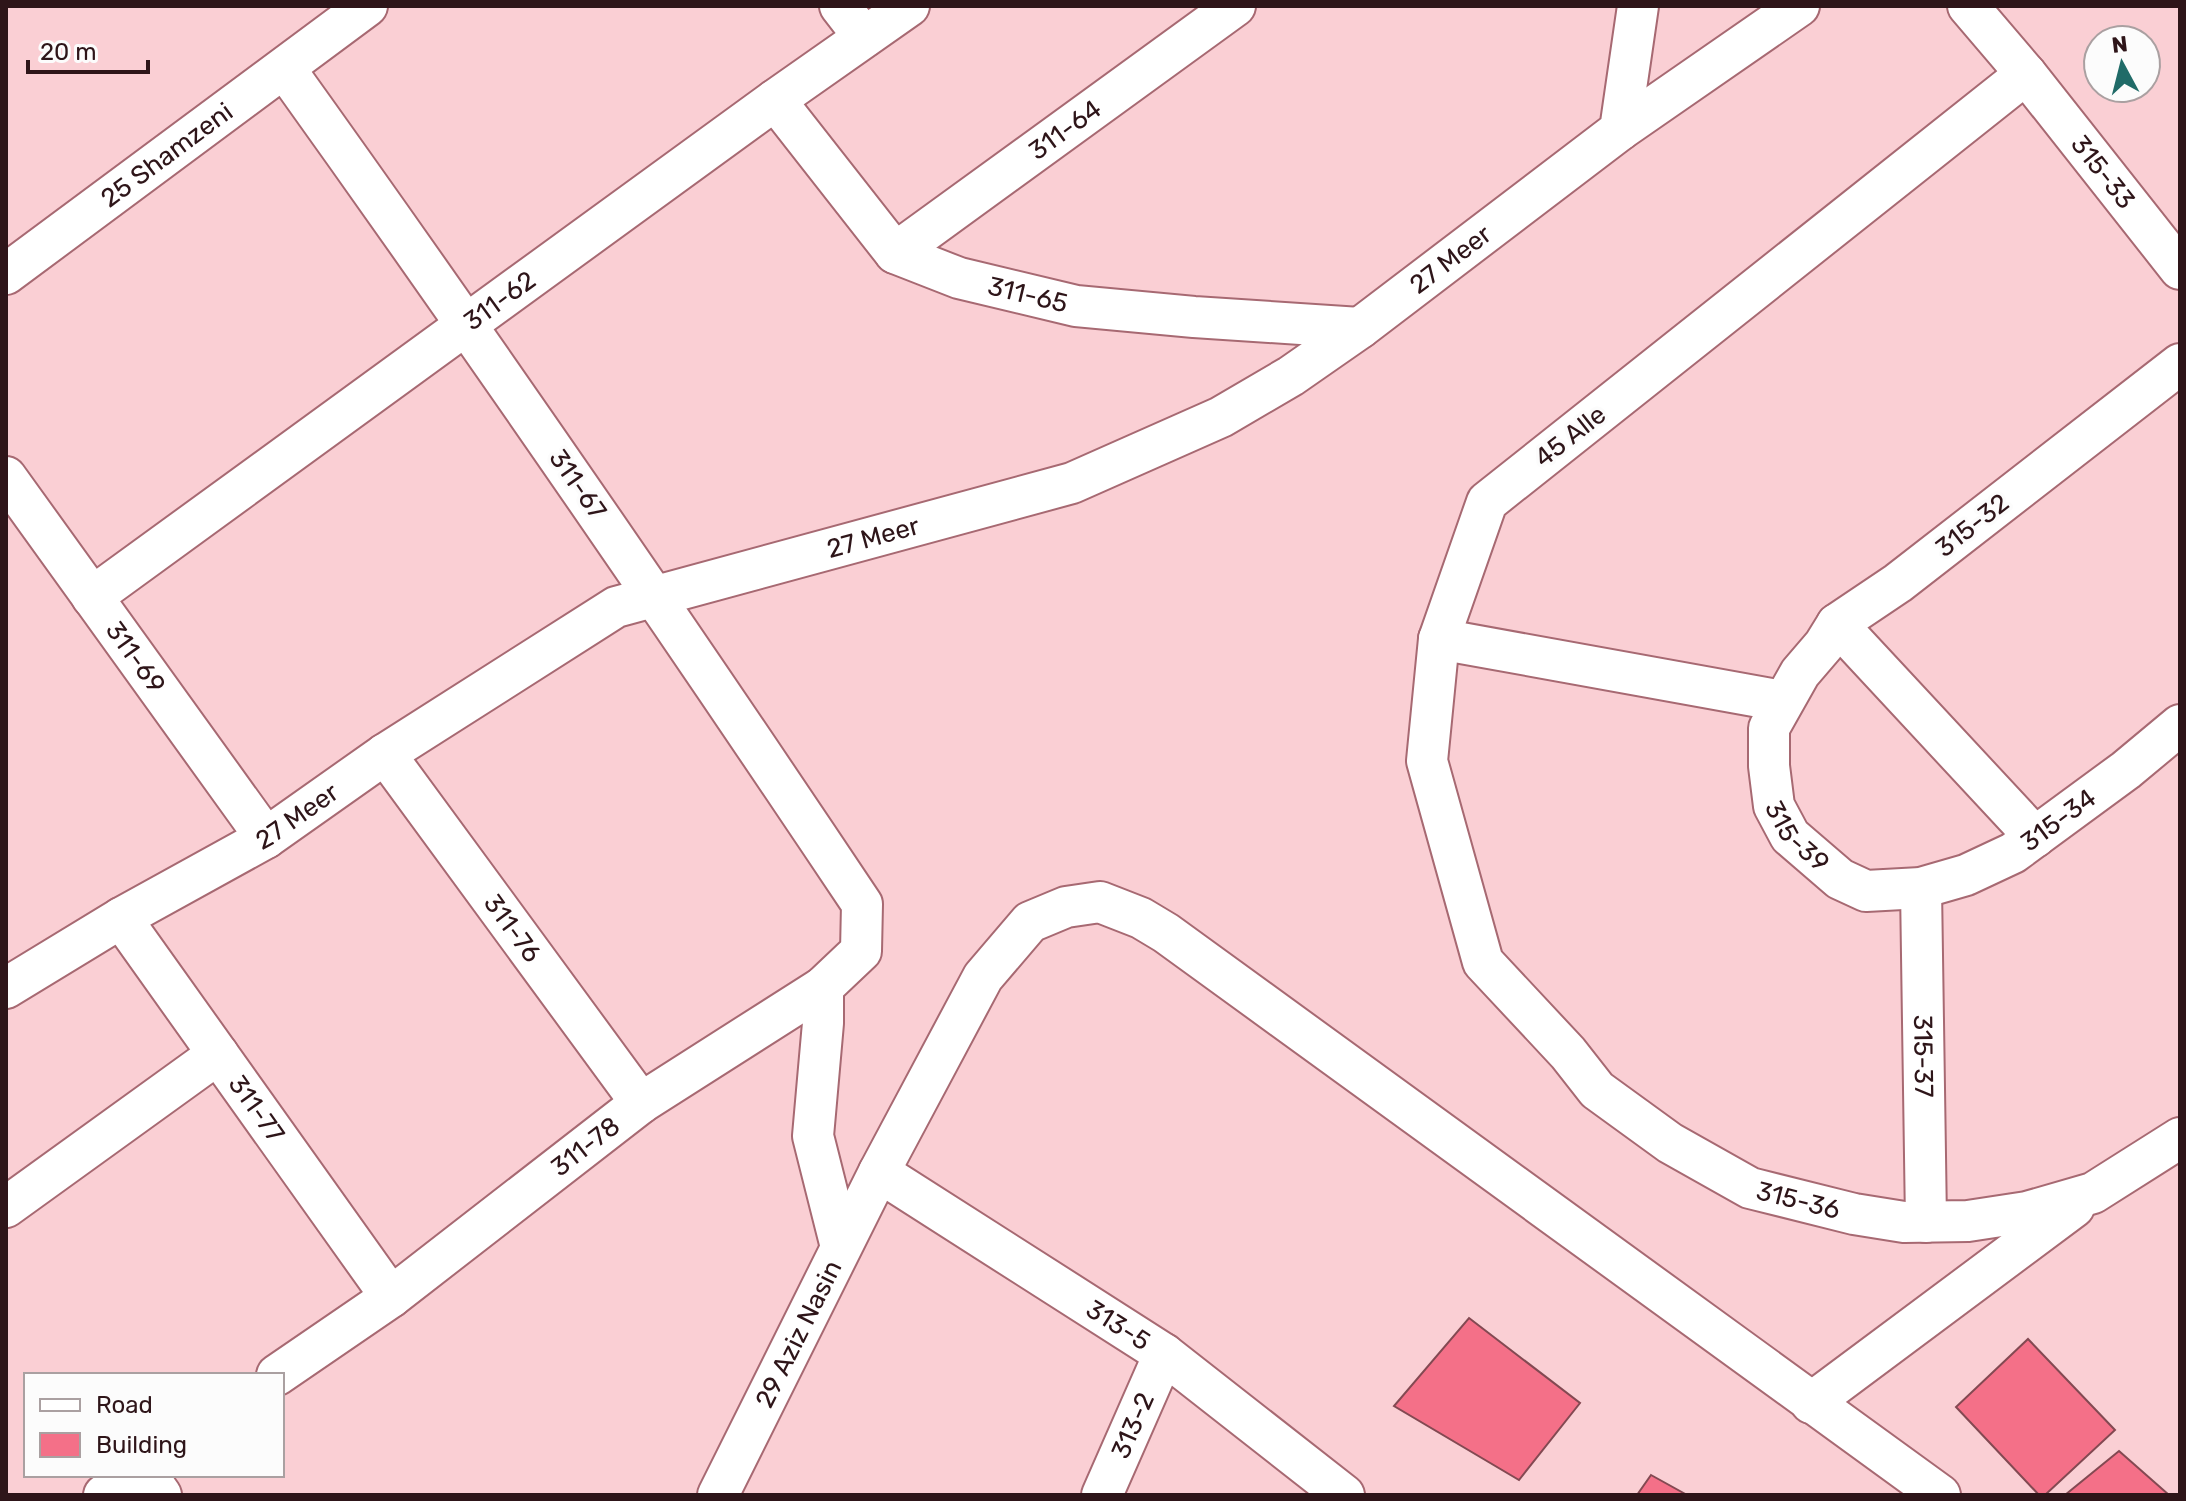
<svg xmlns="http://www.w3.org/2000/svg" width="2186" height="1501" font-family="Rubik,sans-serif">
	<rect width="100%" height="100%" fill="#facfd4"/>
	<path fill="#f47088" stroke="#834952" stroke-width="2" d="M1469,1318L1580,1403L1519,1480L1394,1406Z
		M2028,1339L2115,1430L2045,1495H2039L1956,1407Z
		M2119,1451L2169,1495H2065Z
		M1651,1475L1687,1495H1637Z"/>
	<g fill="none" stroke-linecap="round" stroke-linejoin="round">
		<defs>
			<g id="minor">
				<path d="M840,6L864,37"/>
				<path id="s1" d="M1968,6L2026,74L2180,269"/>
				<path id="s2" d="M2026,74L1487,502L1439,639L1427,761L1483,962L1568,1053L1597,1090L1670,1143L1750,1188L1854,1214L1904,1222L1968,1221L2027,1212L2093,1193L2180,1138"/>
				<path id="s3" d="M775,100L895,253L959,278L1076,306L1194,317L1360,328"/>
				<path d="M1620,130L1799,6"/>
				<path id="s4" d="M895,253L1235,6"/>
				<path id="s5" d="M6,274L367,6"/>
				<path id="s6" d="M2180,364L1898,583L1837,624L1824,645L1800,673L1769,728V766L1774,806L1790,836L1840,879L1866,891L1921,888L1966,875L2013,853L2126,770L2180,725"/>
				<path id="s7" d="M6,477L266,838"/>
				<path id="s8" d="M92,597L775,100L909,6"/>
				<path d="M1837,624L2035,837"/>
				<path d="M1439,639L1782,701"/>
				<path id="s9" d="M385,754L641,1103"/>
				<path id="s10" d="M1921,888L1926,1222"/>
				<path id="s11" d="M121,918L391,1297"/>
				<path d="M823,987V1023L813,1136L841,1247"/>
				<path id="s12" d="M6,988L121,918L266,838L385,754L616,607L1072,483L1221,417L1291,376L1360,328L1620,130L1638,6"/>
				<path id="s13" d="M879,1172L1164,1354L1344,1495"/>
				<path d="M6,1207L218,1054"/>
				<path id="s14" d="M277,1375L391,1297L641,1103L823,987L861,951L862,904C674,623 482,344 285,69"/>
				<path d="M1811,1403L2074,1207"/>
				<path d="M147,1475L161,1495"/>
				<path d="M104,1495L132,1475"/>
				<path id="s15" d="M718,1495L879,1172L983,977L1030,922L1066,907L1100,902L1141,918L1166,933L1940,1495"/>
				<path id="s16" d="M1102,1495L1164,1354"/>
			</g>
		</defs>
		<use href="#minor" stroke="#a76972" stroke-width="44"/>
		<use href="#minor" stroke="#fff" stroke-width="40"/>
	</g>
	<g text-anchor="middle" stroke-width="7" stroke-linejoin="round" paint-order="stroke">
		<g font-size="26" fill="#2e1519" stroke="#fcfcfc">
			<text dy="9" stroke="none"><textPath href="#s4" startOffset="210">311-64</textPath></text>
			<text dy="9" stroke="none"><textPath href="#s5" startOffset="200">25 Shamzeni</textPath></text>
			<text dy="9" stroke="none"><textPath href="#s1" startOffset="214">315-33</textPath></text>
			<text dy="9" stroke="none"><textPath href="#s12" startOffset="1634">27 Meer</textPath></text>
			<text dy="9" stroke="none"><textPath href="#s3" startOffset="334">311-65</textPath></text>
			<text dy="9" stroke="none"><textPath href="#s8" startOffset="504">311-62</textPath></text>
			<text transform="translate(1570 436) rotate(-38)" y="9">45 Alle</text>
			<text transform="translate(578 484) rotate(55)" y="9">311-67</text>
			<text transform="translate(1972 525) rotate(-38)" y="9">315-32</text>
			<text dy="9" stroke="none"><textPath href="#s12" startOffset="986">27 Meer</textPath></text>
			<text dy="9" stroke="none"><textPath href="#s7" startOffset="222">311-69</textPath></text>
			<text dy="9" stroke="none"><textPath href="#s12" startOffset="338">27 Meer</textPath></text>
			<text dy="9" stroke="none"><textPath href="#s6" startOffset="972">315-34</textPath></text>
			<text dy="9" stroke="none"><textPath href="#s6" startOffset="672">315-39</textPath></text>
			<text dy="9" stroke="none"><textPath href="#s9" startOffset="216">311-76</textPath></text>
			<text dy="9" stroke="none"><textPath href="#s10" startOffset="168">315-37</textPath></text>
			<text dy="9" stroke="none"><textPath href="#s11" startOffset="234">311-77</textPath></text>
			<text dy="9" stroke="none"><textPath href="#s14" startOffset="384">311-78</textPath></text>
			<text dy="9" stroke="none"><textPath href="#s2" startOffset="1568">315-36</textPath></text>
			<text dy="9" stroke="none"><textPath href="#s13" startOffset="284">313-5</textPath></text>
			<text dy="9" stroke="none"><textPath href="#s15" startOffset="180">29 Aziz Nasin</textPath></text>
			<text dy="9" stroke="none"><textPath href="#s16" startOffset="76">313-2</textPath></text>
		</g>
	</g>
	<rect width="2186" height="1501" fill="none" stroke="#2e1519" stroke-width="16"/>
	<rect x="24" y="1373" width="260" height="104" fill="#fcfcfc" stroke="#aaa0a1" stroke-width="2"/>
	<rect x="40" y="1399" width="40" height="12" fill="#ffffff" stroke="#aaa0a1" stroke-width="2"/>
	<text x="96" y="1413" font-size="24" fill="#2e1519">Road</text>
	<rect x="40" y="1433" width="40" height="24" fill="#f47088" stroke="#aaa0a1" stroke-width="2"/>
	<text x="96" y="1453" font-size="24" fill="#2e1519">Building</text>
	<g transform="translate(2122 64) rotate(353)"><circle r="38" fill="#fcfcfc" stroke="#aaa0a1" stroke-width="2"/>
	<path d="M0-6L14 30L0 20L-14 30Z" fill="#206b68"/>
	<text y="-12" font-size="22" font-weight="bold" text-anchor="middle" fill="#2e1519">N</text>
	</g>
	<path d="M28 60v12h120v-12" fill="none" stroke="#2e1519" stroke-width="4"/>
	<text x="40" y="60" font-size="24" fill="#2e1519" stroke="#fcfcfc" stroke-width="6" paint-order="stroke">20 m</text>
</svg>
